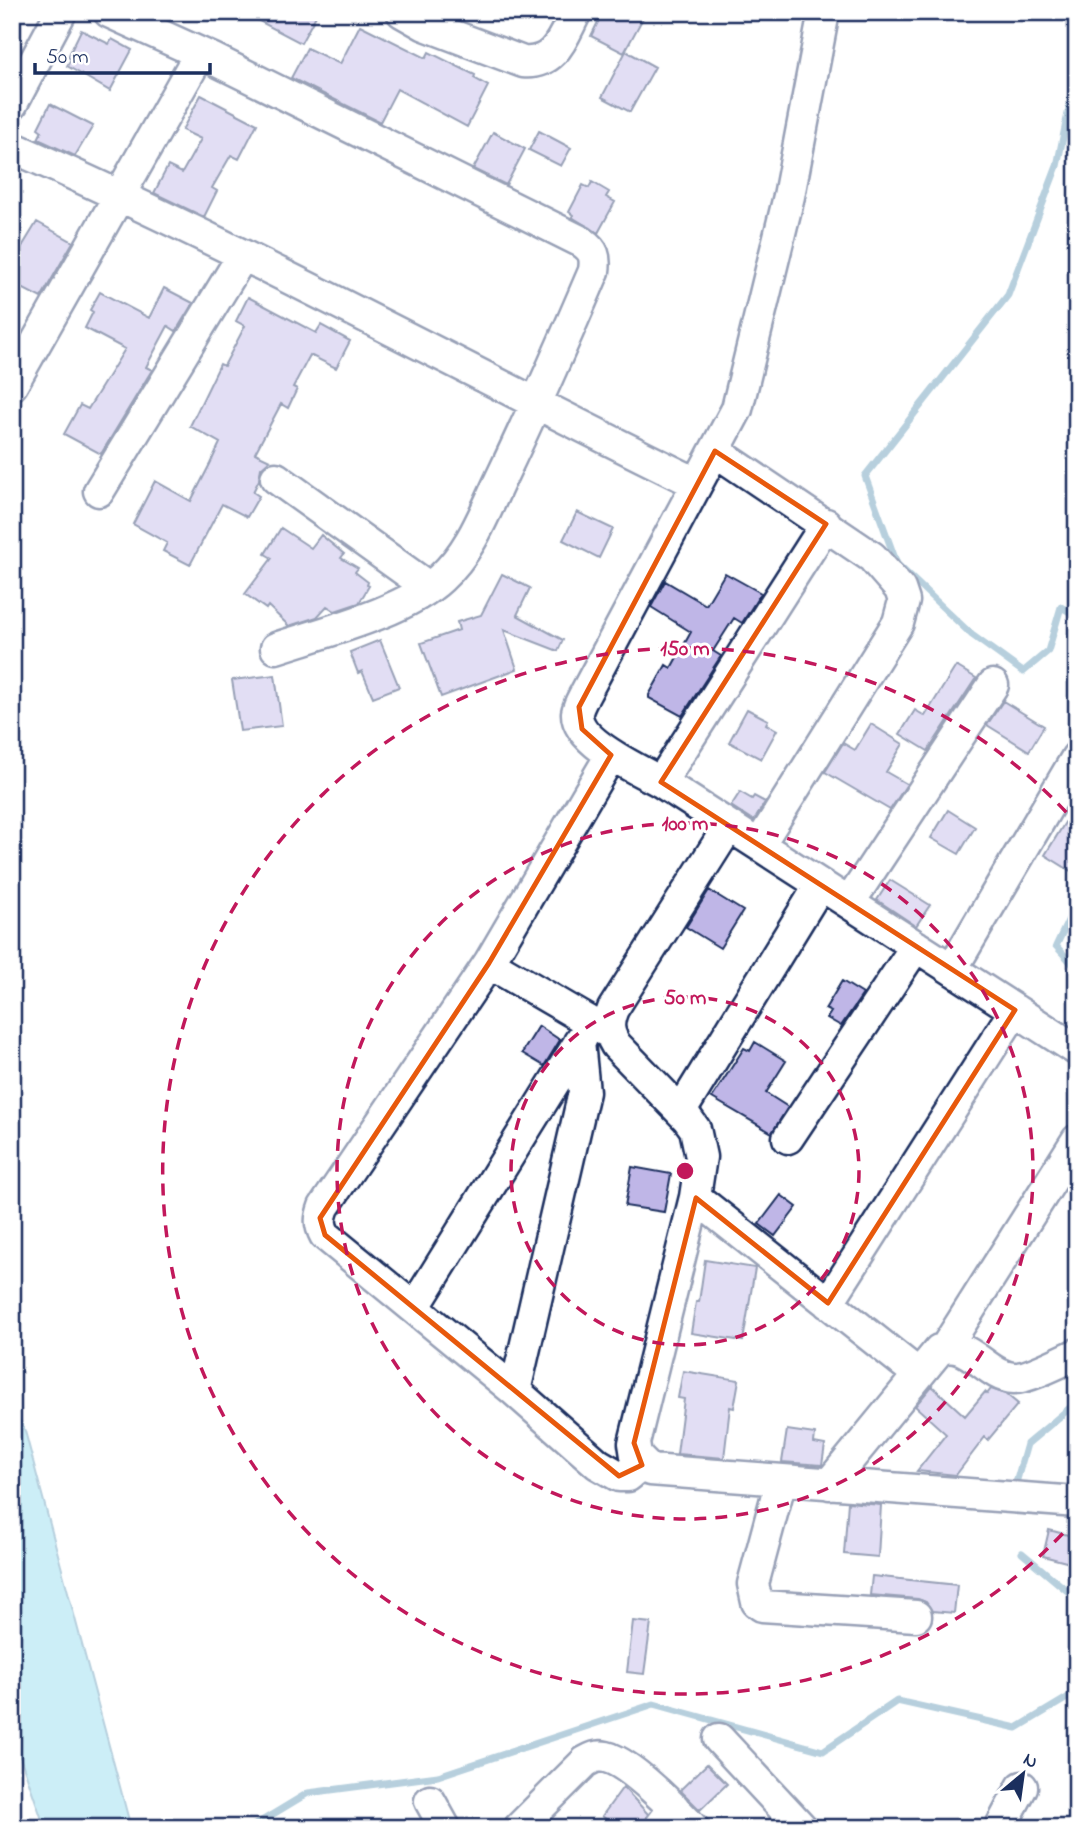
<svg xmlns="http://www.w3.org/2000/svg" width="1089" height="1840" font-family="'Indie Flower',sans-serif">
	<rect width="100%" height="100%" fill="#fff"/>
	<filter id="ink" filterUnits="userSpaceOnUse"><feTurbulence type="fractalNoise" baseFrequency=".0143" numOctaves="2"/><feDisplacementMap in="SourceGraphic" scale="14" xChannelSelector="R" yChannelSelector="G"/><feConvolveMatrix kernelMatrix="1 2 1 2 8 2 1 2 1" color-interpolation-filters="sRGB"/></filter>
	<g filter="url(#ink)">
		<path fill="#8edaee" stroke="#6096b4" stroke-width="2" d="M12,1404L25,1431L131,1828H45L12,1734Z"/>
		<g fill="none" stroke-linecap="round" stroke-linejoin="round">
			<path stroke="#6096b4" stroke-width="7" d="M1077,70L1057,166L1008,295L865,476L897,564L972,635L1023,672L1048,651L1061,607L1077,616
				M1077,902L1056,946L1077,969
				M1016,1483L1027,1444L1077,1402
				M1022,1553L1077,1599
				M250,1828L308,1793L438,1776L654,1704L823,1751L897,1701L1017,1728L1077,1692"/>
		</g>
		<path fill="#bfb6e7" stroke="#1b2f5e" stroke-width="2" d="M242,12H318L301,43Z
			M603,12H632L643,18L624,53L591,36Z
			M360,25L426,58L429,52L475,75L474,78L488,86L467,127L397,89L380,122L291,78L307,48L340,64Z
			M81,30L109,44L112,39L132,50L110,91L67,66L71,59L68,57Z
			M626,51L655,67L630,112L602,97Z
			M201,95L257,124L239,159L231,155L212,188L217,191L204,217L154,193L168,166L182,173L201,139L182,130Z
			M50,104L93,126L75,156L38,139L42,131L38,128Z
			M539,131L571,148L561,166L529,150Z
			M493,132L525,149L506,185L473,169Z
			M592,182L609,192L606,197L615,202L598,233L572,217L573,215L569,212L583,185L589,188Z
			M37,222L73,242L41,298L12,283V263Z
			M164,288L193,303L176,331L168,326L146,367L152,370L101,454L64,434L80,405L88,409L125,349L85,328L93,312L90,310L100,292L149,318Z
			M248,297L316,333L321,325L350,341L336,368L310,355L293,387L297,389L288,408L281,404L255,453L270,460L261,468L259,480L253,492L259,496L247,517L222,504L190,565L163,551L167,543L133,524L155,481L191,501L210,464L220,443L190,426L220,364L224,366L245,326L236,321Z
			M577,512L613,529L599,558L563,540Z
			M281,528L311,548L321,535L344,554L341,558L358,568L355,572L368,582L367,585L369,586L359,603L335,611L327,606L317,617L289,626L268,606L266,609L245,594L272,558L265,554Z
			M725,573L761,593L742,623L734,618L713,651L721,656L682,716L649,698V695L666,665L671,668L691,632L651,607L665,581L706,605Z
			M502,574L530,588L517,615L563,640L558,651L504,630L517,669L441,697L421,643L459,630L457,622L481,615Z
			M380,640L399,687L373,697L362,671L358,673L350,652Z
			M956,666L976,678L928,751L900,734L915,710L925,716Z
			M275,675L282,726L240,731L232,680Z
			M1003,701L1044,726L1029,751L987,725Z
			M747,709L768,720L766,724L777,730L761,759L729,742Z
			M871,724L903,744L886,772L907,784L890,810L825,772L843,743L855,750Z
			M740,792L752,799L754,796L765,802L754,821L731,806Z
			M1077,803V861L1071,871L1045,855Z
			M948,810L975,827L959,854L931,838Z
			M890,880L930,905L916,926L877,900Z
			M709,890L743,911L720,948L686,927Z
			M842,981L863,994L841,1026L827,1018L831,1012L825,1009Z
			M539,1026L560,1040L544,1066L522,1053Z
			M755,1042L786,1061L766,1093L788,1107L772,1133L712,1098L744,1048L750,1051Z
			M632,1167L671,1174L664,1212L625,1206Z
			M781,1195L797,1207L775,1236L759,1224Z
			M705,1260L755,1268L743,1341L691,1333L696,1302H699Z
			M683,1371L739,1380L734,1408L730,1407L724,1458L677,1454L684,1399L678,1398Z
			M932,1386L965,1416L985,1392L987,1394L991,1389L1006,1394L1018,1404L988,1440L985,1437L956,1475L917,1471L946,1434L915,1406Z
			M787,1430L815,1434L814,1443L825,1445L822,1465L782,1462Z
			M848,1502L881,1505L878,1557L844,1554Z
			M1049,1530L1076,1537L1070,1563L1043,1556Z
			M872,1576L957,1585L954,1613L932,1611L926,1602L918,1599L870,1595Z
			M633,1621L651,1623L644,1674L627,1672Z
			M707,1764L727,1784L700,1810L680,1790Z
			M623,1787L648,1814L642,1828H618L602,1816Z"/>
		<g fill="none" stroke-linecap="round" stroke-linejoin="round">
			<defs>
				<path id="minor" d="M109,12L213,59L582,242C594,250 596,257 594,271C565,339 535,407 503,474C485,511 472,550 441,578C405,612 324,632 276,648
					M402,12L425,25L523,62C556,65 563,36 576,12
					M824,12L789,196L737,409L586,692C583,698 578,706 577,713C576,742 639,770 661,782L1077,1050
					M12,104L61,12
					M12,147C245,249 468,372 696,483
					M12,385L200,53
					M715,451L872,557L900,589L904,601L898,623L759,845
					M276,478L428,587
					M99,491L243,255
					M611,755L489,963L324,1207C320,1218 319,1224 325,1235L515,1391L598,1464L619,1476H628L642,1465
					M661,782L826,524
					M729,826L613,1009C607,1024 608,1032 616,1045L687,1118L695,1129L701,1157L695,1197L634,1443L636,1456L650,1470L1077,1502
					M849,903L993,685
					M489,963L609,1033
					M952,969L1077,757
					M681,1111L820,885
					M788,1138L916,946
					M695,1197L918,1374
					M828,1303L1015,1010
					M414,1308L582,1038
					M946,1347L1077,1140
					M515,1391L584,1092L579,1042
					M781,1480L753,1584L757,1602L762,1606L916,1616
					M829,1484L939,1350C968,1337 986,1377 1014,1378C1026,1379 1064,1360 1077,1354
					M719,1739L802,1828
					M430,1801L445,1828
					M519,1828L585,1762C592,1758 597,1755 606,1757C629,1762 676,1810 693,1828
					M659,1828L674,1808
					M1000,1828L1022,1787"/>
			</defs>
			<use href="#minor" stroke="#1b2f5e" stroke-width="35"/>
			<use href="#minor" stroke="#fff" stroke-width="30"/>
		</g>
	</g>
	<path d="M0 0H1089V1840H0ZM715,451L826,524L661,782L1015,1010L828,1303L696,1198L634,1443L642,1465L619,1476L325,1235L320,1218L489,963L611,755L582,729L579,707Z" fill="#fff" fill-opacity=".55" fill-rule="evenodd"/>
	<path fill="none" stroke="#e8590c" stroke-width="5" stroke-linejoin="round" d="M715,451L826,524L661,782L1015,1010L828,1303L696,1198L634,1443L642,1465L619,1476L325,1235L320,1218L489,963L611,755L582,729L579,707Z"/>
	<g fill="none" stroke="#c2185b" stroke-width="3.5" stroke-dasharray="12 9">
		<circle cx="685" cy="1171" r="174"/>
		<circle cx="685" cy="1171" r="348"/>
		<path d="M1077 1518A523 523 0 1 1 1077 824"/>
	</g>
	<circle cx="685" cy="1171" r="10" fill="#c2185b" stroke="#fff" stroke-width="3.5"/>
	<g font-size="21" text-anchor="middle" font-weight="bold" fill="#c2185b" stroke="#fff" stroke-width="6" stroke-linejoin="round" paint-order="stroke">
		<text x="685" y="655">150 m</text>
		<text x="685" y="830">100 m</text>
		<text x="685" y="1004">50 m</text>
	</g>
	<rect width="1089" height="1840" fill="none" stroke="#fff" stroke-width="42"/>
	<rect x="21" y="21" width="1047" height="1798" fill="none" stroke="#1b2f5e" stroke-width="2.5" filter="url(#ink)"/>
	<g transform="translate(1023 1774) rotate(29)" stroke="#ffffff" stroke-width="5" paint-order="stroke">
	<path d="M0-5L12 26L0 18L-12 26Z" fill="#1b2f5e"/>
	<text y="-10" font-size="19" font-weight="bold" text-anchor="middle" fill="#1b2f5e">N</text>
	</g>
	<path d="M35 63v10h175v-10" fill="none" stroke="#1b2f5e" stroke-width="3.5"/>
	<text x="46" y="63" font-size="21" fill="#1b2f5e" stroke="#ffffff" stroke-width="5" paint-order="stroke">50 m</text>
</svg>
